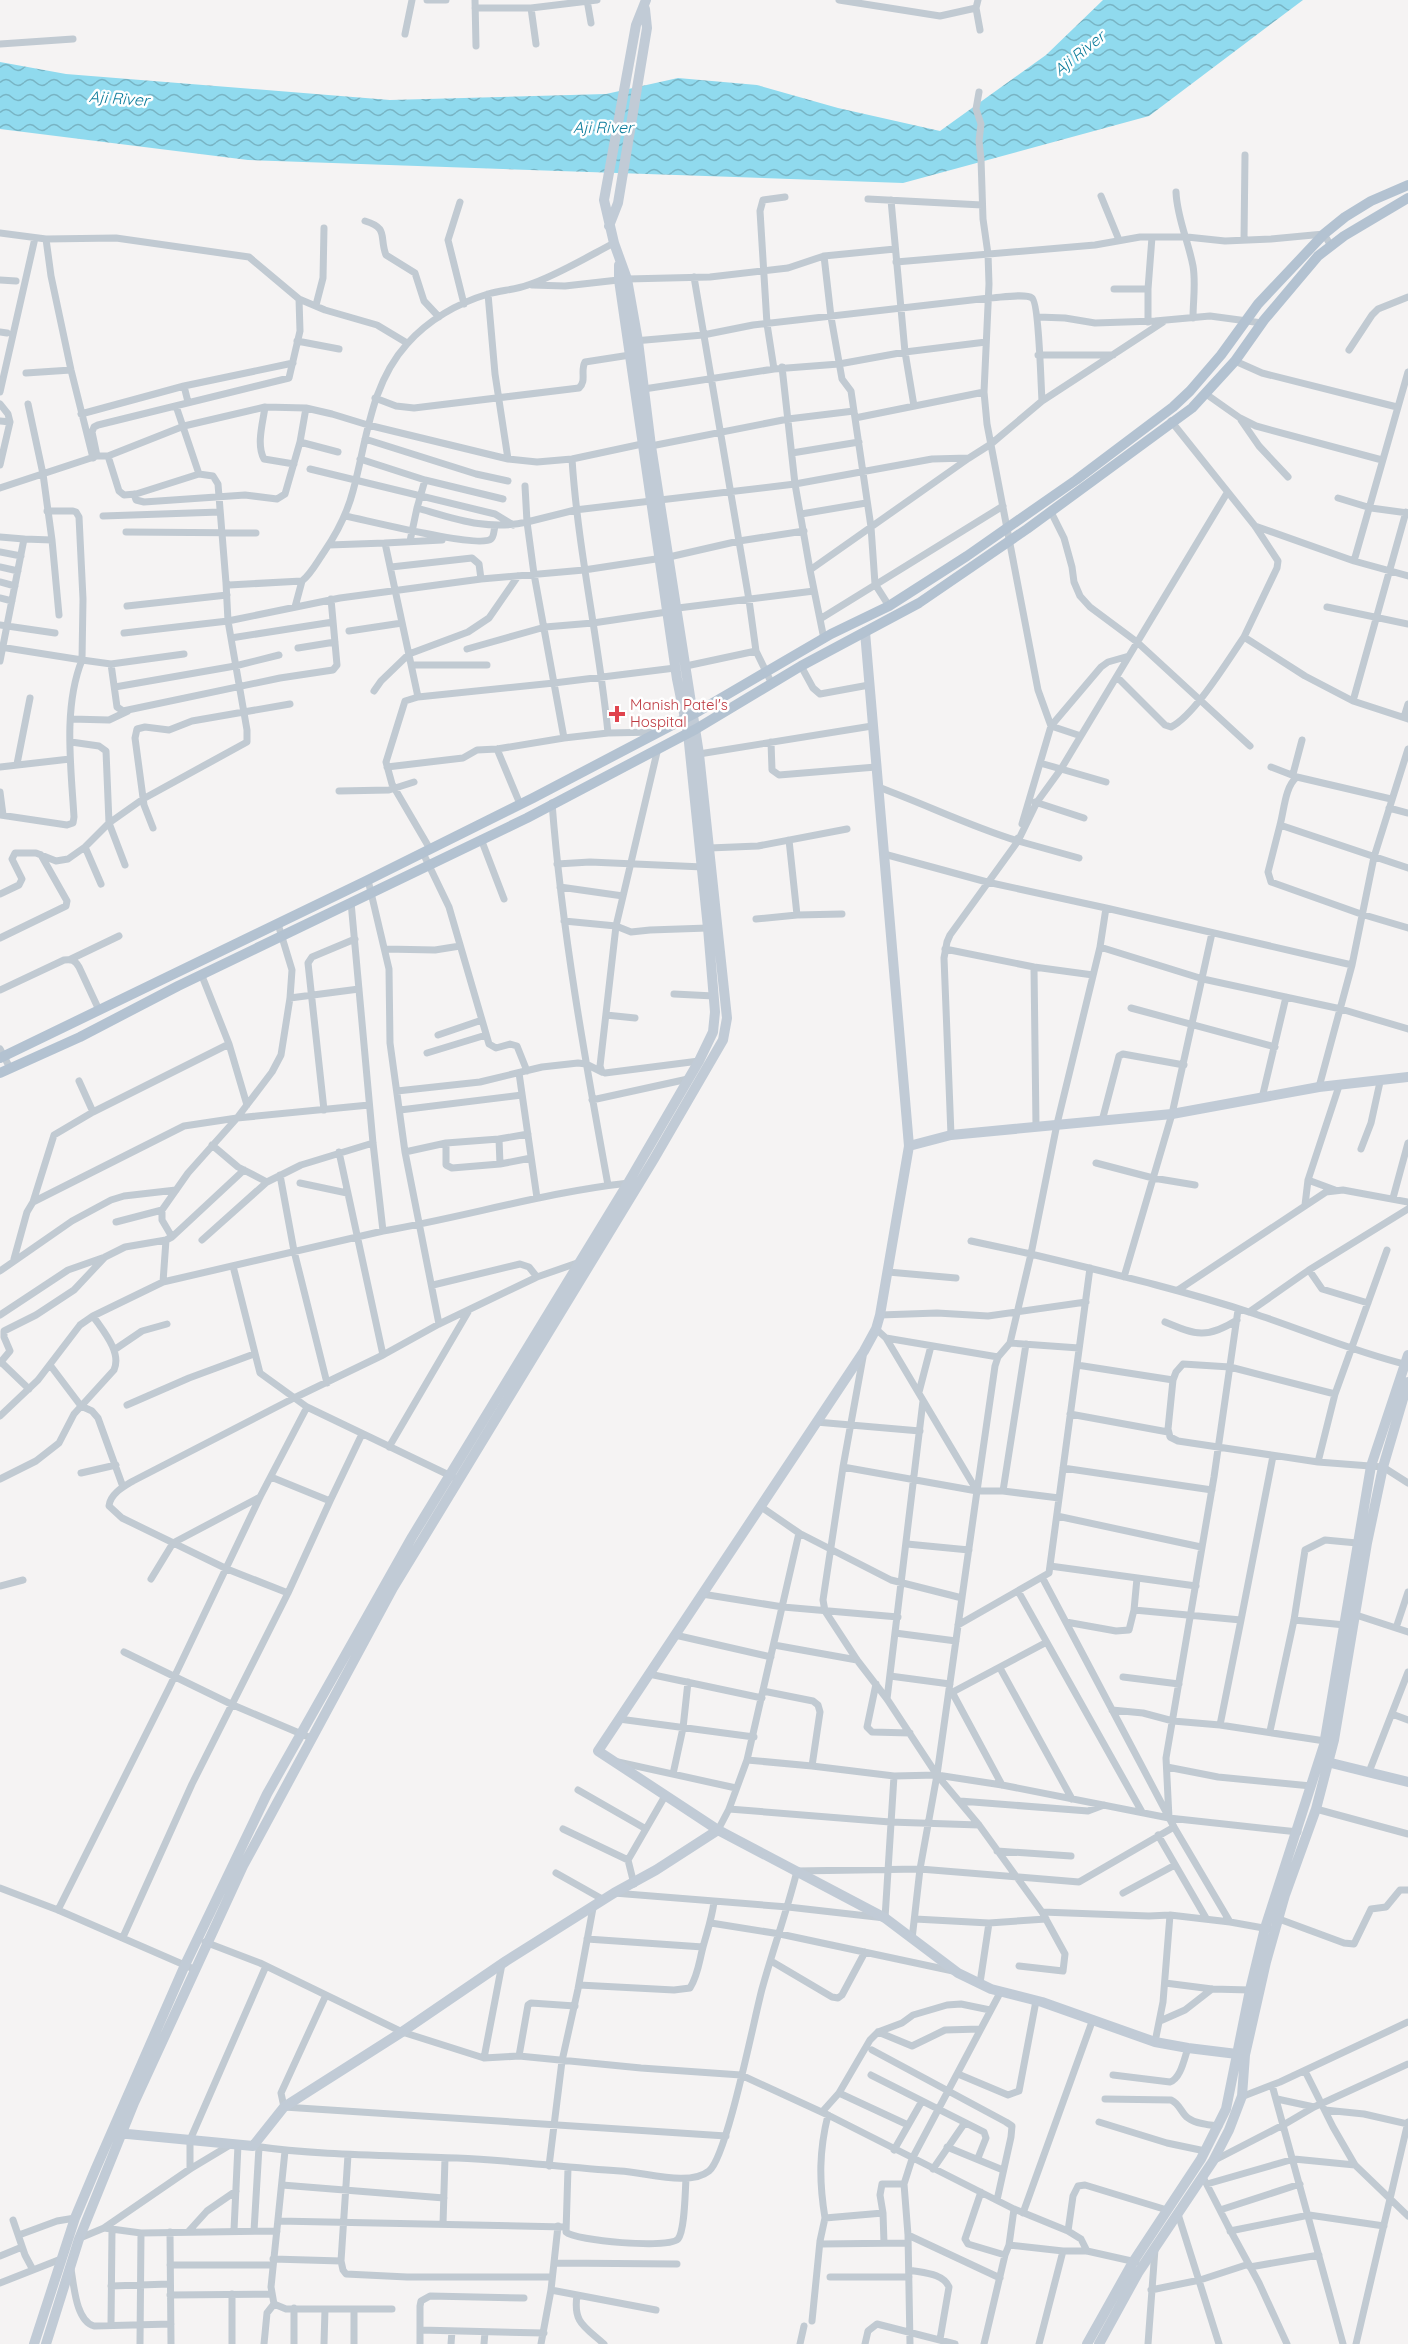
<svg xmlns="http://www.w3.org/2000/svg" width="1408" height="2344" font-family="Quicksand,sans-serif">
	<defs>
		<pattern id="water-waves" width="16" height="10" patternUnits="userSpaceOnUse" patternTransform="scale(1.5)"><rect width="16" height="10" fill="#90daee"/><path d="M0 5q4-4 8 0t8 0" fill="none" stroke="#78b4c4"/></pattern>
	</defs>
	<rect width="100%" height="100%" fill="#f5f3f3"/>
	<path fill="url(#water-waves)" d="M1103,0H1303L1149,116L903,183L248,160L0,129V62L66,74L390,100L606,94L678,78L757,85L838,108L940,131L1046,55Z"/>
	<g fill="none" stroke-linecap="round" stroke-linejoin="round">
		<path stroke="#c1cad2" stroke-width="7" d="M427,0H446
			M475,0L476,46
			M587,0L591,23
			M839,0L940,16L976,8
			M978,0L976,8L980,30
			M475,8H531L597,0
			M531,8L536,44
			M405,34L412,0
			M0,44L73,39
			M979,92L976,109L981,124L979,141L981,159L983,219L988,254L989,284L984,392L987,424L1038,690L1051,726L1081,736
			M1176,192C1177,218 1188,240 1193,266C1196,283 1193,301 1193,318
			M1101,196L1119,240
			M868,199L982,205
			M891,200L905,352L914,406
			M460,202L448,240L464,304
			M365,221C389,228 379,237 386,255L415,273L424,301L439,317
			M0,233L46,239L51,276L71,370L93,458
			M46,239L116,238L249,257L299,299L325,310L377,325L407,343
			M1244,240L1245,155
			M824,256L831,317L842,379L851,391L871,527L875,584L889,606
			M896,262L1095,245L1140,237H1187L1225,241L1271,239L1324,234L1331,246
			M694,277L749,600L756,651L772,684
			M0,280L16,281
			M532,285L565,286L627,279L710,277L788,268L824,256L895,249
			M1114,289H1148V322
			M1148,289L1152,237
			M488,294L495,374L508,459
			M316,305L323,278L324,228
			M1038,317L1065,318L1095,323L1155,321L1210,316L1262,323
			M0,332L7,333
			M297,341L339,349
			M1349,350L1372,315L1378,309L1408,297
			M1038,355H1113
			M1235,361L1262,373L1397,407
			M782,367L795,484L810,570
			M774,369L767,324L760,211L763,200L785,197
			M26,373L71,370
			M184,386L293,363
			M644,389L774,369L839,364L905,352L986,342
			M0,392L35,238
			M1206,394L1240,418L1256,426L1382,460
			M375,398L396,406L414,408L579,388C587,381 580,371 585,362L630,355
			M1042,401L1163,322
			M0,404L8,414L10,422L0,465
			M28,404L43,474L52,540
			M176,406L199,474L213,476L218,484L226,583L229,585L302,581C311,574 317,562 324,552C337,533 347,514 353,491C367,440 370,385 407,344C428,320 458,303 488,294C501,290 515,290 528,285C554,277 589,256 614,243
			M265,407C263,422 256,445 264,459L294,464
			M306,408L300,442L338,452
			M81,414L184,386L188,402
			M855,418L984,392
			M1241,420L1259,446L1288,477
			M0,421L10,422
			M1171,421L1255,526L1278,561L1277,568L1244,637L1305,676L1353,701L1408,719
			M365,439L476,474L508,481
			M792,453L859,442
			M97,456L92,432L94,427L98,425L289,378L300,331L299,299
			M108,456L119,491L124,495L136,494L199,474
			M360,459L425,480L503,499
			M572,459C578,551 599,641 608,733
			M310,469L495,514L513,525
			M425,480L417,508C456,519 487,531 527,522L525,486
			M0,488L97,456H108L184,426L265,407L306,408L332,414L368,425L508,459L537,462L572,459L642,444L651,446L788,419L854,411
			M134,494L136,500L144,502L245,495L277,499L285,494L300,442
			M1338,498L1371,508L1408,513
			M1051,512L1064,538L1072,567L1074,582L1080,596L1090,607L1137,642L1250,746
			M801,514L866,503
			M103,516L220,512
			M345,516C366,520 479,549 491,539C494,537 494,529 495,526
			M1255,526L1354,561L1408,576
			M126,532L256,533
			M0,537L24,539L0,661
			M24,539L52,540L59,615
			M410,541L417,508
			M385,543L442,540
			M329,545L385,543L418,697
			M0,552L21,556
			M1354,561L1408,372
			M0,567L18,571
			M391,567L472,558L479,564L481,579
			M0,582L15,586
			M226,583L228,621L340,598L481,579L584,570L669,557L739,541L804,531
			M0,598L12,601
			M127,606L227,595
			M295,607L302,581
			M1327,607L1408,624
			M678,608L814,591
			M820,619L1003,506
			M0,625L55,633
			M349,631L402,623
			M231,638L333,622
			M824,639L810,570L969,458
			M0,647L82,660L83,599L79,517L76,512L73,511H47
			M298,648L335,642
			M467,649L545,627L593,623L667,612
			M111,664L117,707L123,711L280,678L333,670L337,665L331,599
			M412,665H487
			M686,666L756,651
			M801,666L813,688L820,694L869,685
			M1117,677L1165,725L1171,727C1195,715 1228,660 1244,637
			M115,687L235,666L279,655
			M374,691L381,681L409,654L468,632L489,618L518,576
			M1353,701L1406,512
			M1404,717L1408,704
			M71,719L109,720L128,711
			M564,738L534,574L527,522L575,510L795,484L932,459L969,458L991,444L1042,401C1041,387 1039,303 1032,298C1025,293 998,298 989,298L753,325L703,335L634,341
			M71,742L99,746L106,751L109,823L125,865
			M771,742L772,770L779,775L876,767
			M658,748L616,926L600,1066L602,1072L605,1073L699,1061
			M497,749L520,804
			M699,754L872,726
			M1040,763L1106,782
			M17,764L30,698
			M0,767L70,759
			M387,767L463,758L477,750L497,749L564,738L608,733L656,732
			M1271,767L1297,777
			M1293,774L1302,740
			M878,787C925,804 969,826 1018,841V838
			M339,791L389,790L414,782
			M0,792L3,815
			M1391,799L1297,777C1285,786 1284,811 1280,825L1408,868
			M1035,802L1084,818
			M552,803C562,932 585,1059 608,1185
			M1389,808L1408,813
			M0,815L67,825L73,823L74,817C71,767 63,707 82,660L111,664L184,654
			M1022,824L1051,726L1101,667L1108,662L1129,656
			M1280,825L1268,872L1271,882L1361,914L1408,928
			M153,828L144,805L135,738L137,729L145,727L169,730L192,721L290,704
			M481,839L504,899
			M789,840L797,915
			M1018,841L1079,858
			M85,847L101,884
			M709,848L758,846L847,829
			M430,849L392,784L386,762L405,701L418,697L554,683L675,668
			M423,853L449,907L489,1044L496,1048L510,1044L517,1046L527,1071
			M884,854L987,882L1106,908L1100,947L1057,1124L1031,1254C1105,1272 1179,1289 1252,1313C1304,1330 1354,1352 1408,1365
			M557,864L590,862L703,867
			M368,880L389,969L390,1043L405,1152L439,1324
			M560,887L623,896
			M0,894L19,885L22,879L12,859L15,853H36L56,861L68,859L85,847L109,823L143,799L247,742V730L228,621L124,633
			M351,902L373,1143L383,1231
			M1106,908L1352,965
			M756,919L797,915L842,914
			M564,921L616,926L631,932L650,930L708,928
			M0,938L66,906L67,901L41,855
			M1100,947L1203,979L1341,1009L1408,1029
			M385,949L435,950L460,946
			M945,949L1034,967L1093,975
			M71,959L119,936
			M1034,967L1036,1126
			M202,976L229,1044L247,1105
			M0,990L64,960C72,959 75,960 79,967L99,1010
			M674,994L714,996
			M290,998L359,989
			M1131,1008L1275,1047
			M606,1015L635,1018
			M438,1035L482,1020
			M0,1049L10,1068
			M427,1053L486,1035
			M519,1073L537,1198
			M79,1081L93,1112
			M1319,1087L1352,965L1374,857L1408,749
			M397,1091L480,1082L542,1067L578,1063L586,1064L602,1072
			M1262,1098L1286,997
			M592,1100L688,1079
			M324,1110L308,963L312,957L355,939
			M400,1110L522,1095
			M1102,1121L1119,1056L1123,1054L1184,1065
			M951,1135L944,958L947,942L950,935L1018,841L1037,802L1061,769L1227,493
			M499,1139L528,1134
			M446,1143V1165L452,1168L500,1164L531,1158
			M212,1145L238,1167L267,1182
			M1361,1149L1371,1123L1380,1082
			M339,1152L383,1355
			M405,1152L446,1143L499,1139L500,1164
			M1096,1163L1153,1178L1195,1185
			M280,1175L294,1251L327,1383
			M1308,1180L1339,1086
			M300,1183L347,1193
			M1393,1198L1408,1143
			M33,1202L54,1135L93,1112L229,1044
			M1305,1205L1308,1180L1335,1190
			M116,1222L162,1210
			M172,1237L162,1220V1210L188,1173L237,1118L272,1072L281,1055L290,998L292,970L278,924
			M202,1240L267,1182L301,1165L373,1143
			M971,1241L1031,1254L1010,1343L998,1357L995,1366L977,1491
			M1387,1250L1335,1394L1230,1367L1183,1364L1176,1372L1173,1380L1168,1429L1170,1437L1178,1441L1318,1462L1383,1467L1408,1483
			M14,1259L27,1212L33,1202L184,1126L237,1118L369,1105
			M233,1266L260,1373L307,1407L453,1477
			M1309,1270L1322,1289L1368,1303
			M0,1271L72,1221L111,1200L124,1196L176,1190
			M888,1272L956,1278
			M1124,1277L1172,1114L1212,933
			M163,1282L166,1240
			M433,1285L520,1264L529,1267L537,1277
			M1178,1290L1326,1192L1343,1190L1408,1202
			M1249,1312L1309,1270L1408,1209
			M0,1315L68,1270L105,1257
			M880,1315L937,1313L988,1316L1086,1302
			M1165,1322C1196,1335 1207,1339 1237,1320
			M876,1329L886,1338L977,1491L937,1775L1002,1785L1169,1818L1166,1758L1214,1477L1238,1310
			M886,1338L998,1357
			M1010,1343L1079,1348
			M1026,1344L1003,1491L1059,1498
			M114,1350L142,1331L167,1324
			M1,1362L29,1389
			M0,1363L10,1351L4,1337V1331L36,1315L74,1290L105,1257L125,1247L166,1240L172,1237L244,1170
			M50,1365L81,1406L92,1411L98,1418L123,1487
			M1077,1365L1173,1380
			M919,1392L931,1346
			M127,1405L189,1378L254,1354
			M1070,1414L1168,1432
			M0,1416L38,1380L80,1325L93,1316L163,1282L383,1231C465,1217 546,1192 629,1183
			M816,1422L920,1431
			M389,1447L468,1312
			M1318,1462L1335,1394
			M843,1467L863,1357
			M1063,1468L1212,1490
			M81,1473L116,1465
			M0,1479L36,1461L59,1443L74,1414L114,1370C122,1352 103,1331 93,1316
			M1003,1491H977L843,1467L823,1600L825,1611L857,1660L887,1699L937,1775L979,1825L1042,1912L1065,1954L1063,1971L1019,1966
			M330,1501L362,1434
			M760,1506L799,1533L891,1580L962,1598
			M1057,1516L1201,1547
			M907,1544L969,1550
			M1050,1566L1196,1586
			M1042,1577L1174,1827L1230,1922L1269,1929
			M151,1579L173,1543L260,1497
			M0,1586L23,1580
			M1018,1591L1142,1812
			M288,1593L227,1569L122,1518L109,1506C110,1494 123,1487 133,1481L294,1398L383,1355L439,1324L537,1277L580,1262
			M702,1594L783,1607L898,1617
			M1134,1610L1241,1620L1220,1725L1325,1741
			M1353,1614L1408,1632
			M1241,1620L1273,1456
			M1294,1620L1345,1625
			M1066,1622L1116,1631L1129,1630L1134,1610L1137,1578
			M958,1625L1049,1573L1090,1268
			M1396,1628L1408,1592
			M895,1633L956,1641
			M675,1635L771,1657
			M774,1645L857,1660
			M124,1652L233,1705L311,1738
			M1000,1668L1072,1799
			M649,1674L762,1698
			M890,1676L950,1684
			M1123,1677L1179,1684
			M876,1684L867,1727L872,1732L910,1733
			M763,1691L813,1701L818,1705L820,1712L812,1766L894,1776L937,1775L920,1869L912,1939
			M952,1692L1002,1785
			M949,1694L1045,1643
			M887,1699L923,1401
			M1112,1710L1143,1713L1173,1721L1220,1725
			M1392,1714L1408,1720
			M619,1719L754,1737
			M1270,1731L1294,1620L1305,1550L1325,1540L1357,1543
			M747,1760L812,1766
			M618,1762L736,1788
			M1167,1767L1218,1777L1311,1786
			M1369,1772L1408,1672
			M673,1774L683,1728L688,1682
			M578,1790L646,1829
			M960,1801L1088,1811L1104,1805
			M729,1809L890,1822L979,1825
			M1316,1809L1408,1834
			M1169,1818L1298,1832
			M563,1829L628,1860L634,1884
			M718,1830L729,1809L747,1760L799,1533
			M1158,1835L1206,1918
			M997,1851L1071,1856
			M628,1860L665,1796
			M556,1873L604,1900
			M0,1888L58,1910L196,1970
			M614,1893L788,1907L885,1918L894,1776
			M1123,1893L1175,1865
			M58,1910L169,1688L260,1497L307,1407
			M1042,1912L1149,1916L1170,1915L1230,1922
			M915,1919L989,1923L1046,1919
			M1279,1919L1344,1943L1354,1944L1371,1909L1386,1907L1400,1890H1408
			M711,1923L780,1934L953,1971
			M123,1937L192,1784L288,1593L330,1501L271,1477
			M587,1939L703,1947
			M205,1942L260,1963L402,2032L484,2058L519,2056L641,2068L741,2075L828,2115L1014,2209L1068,2231L1081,2239L1087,2251
			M771,1961L832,1997L838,1998L842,1995L865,1952
			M980,1983L989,1923
			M1165,1983L1212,1989L1250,1990
			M579,1985L674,1990L690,1988C698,1975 699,1962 703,1947C707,1932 712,1918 714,1902
			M326,1995L281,2093L284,2107L726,2136
			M1160,2021L1185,2010L1212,1989
			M878,2032L912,2046L945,2030L980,2029
			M1155,2042L1163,2002L1170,1915
			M872,2050L1006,2122L1012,2126L1011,2137L997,2200
			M519,2056L528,2005L531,2003L575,2006
			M484,2058L502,1964
			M1305,2071L1333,2127L1355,2165L1408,2216
			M958,2074L1008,2095L1019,2091L1036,2001
			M871,2075L984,2132L986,2138L978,2158
			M1113,2075L1170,2082C1181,2078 1184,2059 1188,2048
			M1272,2085L1343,2344
			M839,2093L908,2125
			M1241,2097L1280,2082L1408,2022
			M1105,2099L1171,2100C1180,2104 1181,2113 1188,2118C1196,2124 1209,2125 1219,2126
			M1277,2099L1314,2107
			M1325,2110L1364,2114L1408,2124
			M822,2112L839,2093L870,2040L878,2032L902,2023L913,2015L947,2005L961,2004L990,2010
			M828,2115C819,2151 819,2181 825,2218L883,2213L884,2243
			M1099,2122L1167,2143L1205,2151
			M253,2146C321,2156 388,2155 457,2158C511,2160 566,2168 620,2171C645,2172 689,2187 709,2171C727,2157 754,2019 762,1989C773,1949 787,1911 797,1871L920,1869L1079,1882L1174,1827
			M947,2147L1003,2170
			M894,2150L922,2101
			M285,2151L271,2287L274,2304L286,2309H392
			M348,2155L341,2261L343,2270L346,2274L407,2277H552
			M1215,2160L1285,2124L1314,2107L1408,2064
			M549,2166L562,2061L578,1989L593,1908
			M568,2168L566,2232C575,2241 669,2249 678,2239C685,2230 685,2192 686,2179
			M190,2169V2140L266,1966
			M933,2169L964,2124
			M1203,2177L1228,2226L1259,2283L1287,2344
			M1207,2184L1294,2159L1355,2165
			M282,2185L444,2198
			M981,2192L965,2239L968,2244L1005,2255
			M1220,2210L1300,2184
			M883,2213L880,2195L882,2184H904
			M1023,2213L1093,2019
			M1178,2214L1219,2344
			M13,2220L25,2255L33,2270
			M278,2221L565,2227
			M443,2224L445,2158
			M104,2228L141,2233L277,2231
			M234,2230L238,2145
			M254,2231L259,2147
			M1068,2231L1073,2196L1078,2186L1085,2185L1167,2210
			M1230,2231L1309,2215L1384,2226
			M170,2232L171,2344
			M188,2232L207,2211L236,2191
			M19,2235L57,2221L75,2218
			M908,2235L910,2344
			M80,2238L104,2228L190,2169L230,2145
			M820,2244L908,2243
			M1009,2245L1063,2251H1087L1136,2262
			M0,2256L22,2247
			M273,2259L341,2261
			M554,2263L677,2264
			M170,2265H272
			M1250,2267L1319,2255
			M71,2269C74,2286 76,2321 94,2326L171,2324
			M909,2270C923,2273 943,2273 949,2287L940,2339
			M830,2277H909
			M1000,2278L908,2235L904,2184L912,2159L1001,1991
			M0,2283L61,2259
			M111,2286L169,2284
			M551,2290L656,2310
			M1151,2290L1200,2280L1249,2264
			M232,2294V2344
			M170,2295L270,2294
			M577,2295C573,2323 584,2326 604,2344
			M812,2321L820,2241L825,2218
			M111,2325L112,2230
			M420,2330L544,2333
			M140,2344L141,2233
			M264,2344L267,2313L274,2304
			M294,2344V2308
			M324,2344L325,2309
			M354,2344V2309
			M420,2344V2306L421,2301L430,2296L524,2298
			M451,2344L452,2331
			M484,2344L485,2332
			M541,2344L551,2290L558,2226
			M800,2344L804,2326
			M865,2344L868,2331L877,2324L955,2344
			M984,2344L1005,2255L1009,2245L1014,2209
			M1039,2344L1063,2251
			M1148,2344L1155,2249
			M1356,2344L1408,2122"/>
		<path stroke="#c1cbd6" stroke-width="10" d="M609,226L618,203L647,28L645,9
			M865,632L909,1146L880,1315L876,1329L864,1351L598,1751L718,1830L885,1918L958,1973L991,1989L1042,2002L1155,2042L1188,2048L1245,2055
			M909,1146L951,1135L1172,1114L1319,1087L1408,1077
			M1323,1761L1408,1782
			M117,2133L253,2146L284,2107L402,2032L506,1961L614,1893L656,1870L718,1830
			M34,2344L75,2218L96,2168L185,1965L267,1794L412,1537L628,1183L699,1061L713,1032L715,1012L708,928L688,733L677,679L619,280V265
			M46,2344L79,2239L134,2103L243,1866L393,1588L654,1159L723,1040L727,1018L699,754L651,446L638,341L627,279L614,243L604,200L636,25L646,0
			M1087,2344L1133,2262L1201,2159L1226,2109L1250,1990L1265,1928L1324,1745L1371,1466L1408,1355
			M1099,2344L1138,2273L1213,2161L1229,2130L1242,2096L1245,2055L1266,1962L1285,1895L1316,1809L1334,1740L1367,1543L1383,1467L1408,1382"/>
		<path stroke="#b3c2d1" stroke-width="10" d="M0,1058L368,880L533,798L699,711L831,634L889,606L967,556L1076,480L1173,407L1190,391L1221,355L1258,304L1324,234L1345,217L1371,201L1408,185
			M0,1073L80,1037L178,986L527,818L696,729L801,666L919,603L1027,529L1192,408L1235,361L1264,320L1318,256L1344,236L1408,198"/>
	</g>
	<path fill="#e0444e" stroke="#fff" stroke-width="2" d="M614 705h6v6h6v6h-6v6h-6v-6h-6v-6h6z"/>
	<g text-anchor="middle" stroke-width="5" stroke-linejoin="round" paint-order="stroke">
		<g font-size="15" fill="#be3a42" stroke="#fff" text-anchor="start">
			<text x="630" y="710">Manish Patel's<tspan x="630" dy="17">Hospital</tspan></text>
		</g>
		<g font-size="16" font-style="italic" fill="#0c7c9b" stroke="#fff">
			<text transform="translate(1079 53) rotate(-39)" y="6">Aji River</text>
			<text transform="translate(119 98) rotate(4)" y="6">Aji River</text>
			<text x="603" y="133">Aji River</text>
		</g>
	</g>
</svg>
